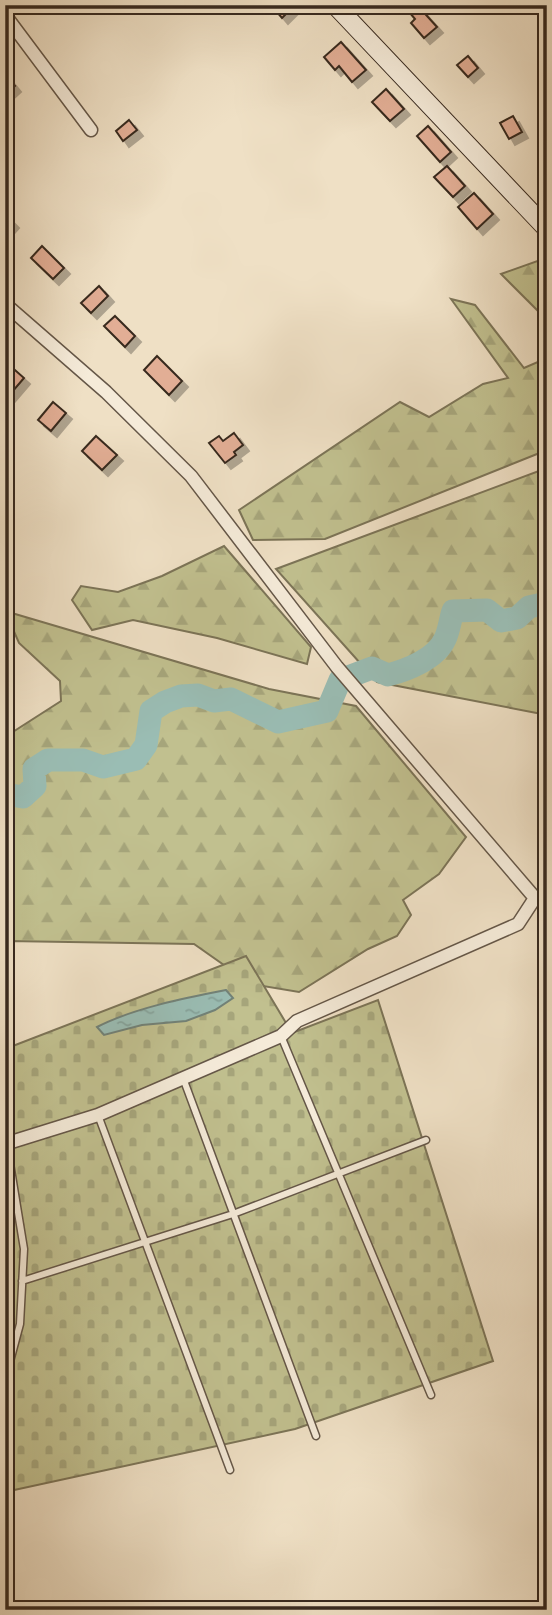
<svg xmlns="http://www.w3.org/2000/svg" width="552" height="1615" font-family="'Gentium Book Plus',serif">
	<defs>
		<pattern id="forest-firs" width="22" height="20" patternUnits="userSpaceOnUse" patternTransform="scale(1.75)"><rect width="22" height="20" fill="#c1c08f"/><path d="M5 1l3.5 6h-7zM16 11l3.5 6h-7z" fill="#a6a57b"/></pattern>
		<pattern id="cemetery-stones" width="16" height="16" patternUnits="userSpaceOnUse" patternTransform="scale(1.75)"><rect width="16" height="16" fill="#c1c08f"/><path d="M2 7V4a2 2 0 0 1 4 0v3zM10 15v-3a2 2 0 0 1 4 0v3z" fill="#a6a57b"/></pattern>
		<pattern id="water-ripples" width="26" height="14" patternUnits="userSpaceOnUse" patternTransform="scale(1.75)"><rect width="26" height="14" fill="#9abdb4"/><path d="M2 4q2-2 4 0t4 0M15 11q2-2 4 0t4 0" fill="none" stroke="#85a29a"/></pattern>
		<filter id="shadow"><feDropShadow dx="6" dy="6" stdDeviation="0" flood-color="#0004"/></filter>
	</defs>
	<rect width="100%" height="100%" fill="#efe0c5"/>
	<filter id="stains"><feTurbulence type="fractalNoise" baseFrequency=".00286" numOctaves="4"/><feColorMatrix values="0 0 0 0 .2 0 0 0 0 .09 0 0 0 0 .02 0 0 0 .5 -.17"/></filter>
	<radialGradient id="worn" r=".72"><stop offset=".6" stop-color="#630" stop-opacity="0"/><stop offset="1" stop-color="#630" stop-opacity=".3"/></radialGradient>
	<path fill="url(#forest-firs)" stroke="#7c7457" stroke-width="2" d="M543,259L547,261V320L501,274Z
		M451,299L475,305L524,368L547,358V450L325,539L253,540L239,510L400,402L429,417L483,384L508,378Z
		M547,468V715L377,682L276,569Z
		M224,546L311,647L307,664L217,638L133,620L92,630L72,600L81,586L118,592L162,576Z
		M5,611L269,689L356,706L466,837L439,874L403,900L411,915L397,936L368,949L299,992L251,984L194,944L7,941L5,953V737L61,701L60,681L19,643Z"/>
	<path fill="url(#cemetery-stones)" stroke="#7c7457" stroke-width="2" d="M246,956L292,1033L378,1000L493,1361L295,1429L5,1492V1049Z"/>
	<path fill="url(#water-ripples)" stroke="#728278" stroke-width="2" d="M226,990L233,998L215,1010L186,1021L142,1025L104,1035L97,1027C134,1008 185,998 226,990Z"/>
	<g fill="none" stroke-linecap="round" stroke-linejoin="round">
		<path stroke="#9abdb4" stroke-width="23" d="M5,794L23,797L35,786L34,769L48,760H83L103,767L136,759L146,745L151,711L165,702L181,696L198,695L214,701L231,699L278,722L327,711L340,680L372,668L388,675C407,670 436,659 445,639C449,631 450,620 453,611L487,610L501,621L517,618L529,607L547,603"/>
	</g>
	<path fill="#e2ae95" stroke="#37291f" stroke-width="2" filter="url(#shadow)" d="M271,5H295L282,18Z
		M418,6L437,27L424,38L411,23L415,19L410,13Z
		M341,42L366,70L352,82L339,66L335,70L324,57Z
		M468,56L478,68L468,77L457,65Z
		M5,74L15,86L5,95Z
		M386,89L404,109L390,121L372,102Z
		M513,116L522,132L509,139L500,123Z
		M129,120L137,130L123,141L116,131Z
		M428,126L451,152L440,162L417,136Z
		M447,166L465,186L453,197L434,177Z
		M474,193L493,214L477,229L458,207Z
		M5,214L13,222L5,231Z
		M42,246L64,268L53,279L31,258Z
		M99,286L108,296L91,313L81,303Z
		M115,316L135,336L125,347L104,326Z
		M157,356L182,381L169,395L144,370Z
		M7,363L24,378L7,398L5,366Z
		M53,402L66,413L51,431L38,420Z
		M234,433L243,445L234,452L236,455L225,463L209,443L219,436L223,441Z
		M96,436L117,455L102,470L82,451Z"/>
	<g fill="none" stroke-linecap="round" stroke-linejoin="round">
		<defs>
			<path id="lane" d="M281,1036L431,1395
				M183,1078L316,1436
				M98,1115L230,1470
				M5,1133L24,1249L20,1324L5,1380
				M22,1281L233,1214L426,1140"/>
			<path id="street" d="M5,15L91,130
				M5,304L106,392L191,476L337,667L535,898L518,924L297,1021L281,1036L98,1115L8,1143"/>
			<path id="secondary" d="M335,5L547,229"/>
		</defs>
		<use href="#lane" stroke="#655748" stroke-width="9"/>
		<use href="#street" stroke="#655748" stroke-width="15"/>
		<use href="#secondary" stroke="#37291f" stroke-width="20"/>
		<use href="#lane" stroke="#f5ebd9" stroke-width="6"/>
		<use href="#street" stroke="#f5ebd9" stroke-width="12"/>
		<use href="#secondary" stroke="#f5ebd9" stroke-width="18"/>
	</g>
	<rect width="552" height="1615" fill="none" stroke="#efe0c5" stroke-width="28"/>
	<rect x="7" y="7" width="538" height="1601" fill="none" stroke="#37291f" stroke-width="3.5"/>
	<rect x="14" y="14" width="524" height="1587" fill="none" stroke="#37291f" stroke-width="2"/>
	<rect width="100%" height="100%" filter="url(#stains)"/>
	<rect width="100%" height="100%" fill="url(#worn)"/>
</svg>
